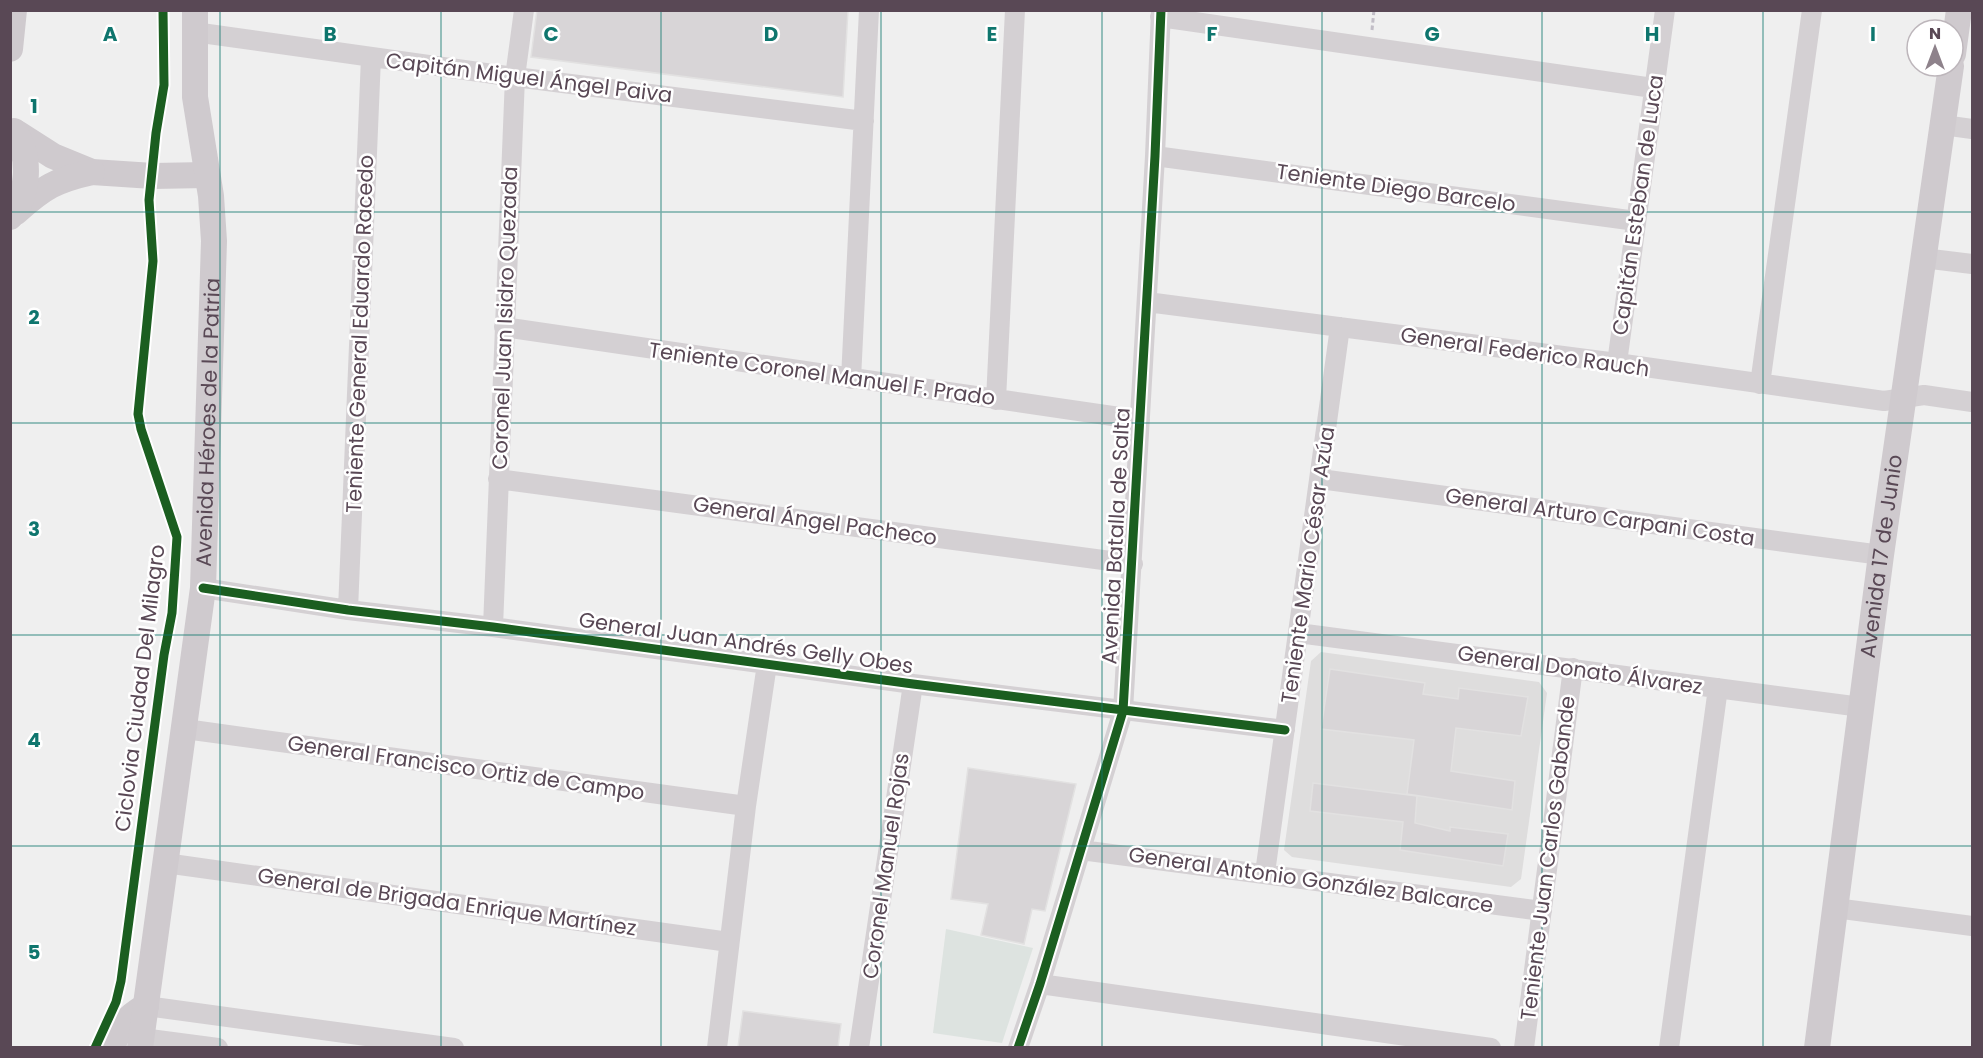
<svg xmlns="http://www.w3.org/2000/svg" width="1983" height="1058" font-family="Poppins,sans-serif">
	<rect width="100%" height="100%" fill="#efefef"/>
	<path fill="#dde3e0" d="M946,929L1033,948L1002,1043L933,1033Z"/>
	<path fill="#dedddd" d="M1321,652L1539,682L1547,693L1521,879L1511,887L1292,857L1284,850L1311,661Z"/>
	<path fill="#d8d5d7" stroke="#e2e1e1" stroke-width="1.5" d="M537,10H848L843,97L531,57Z
		M1330,669L1425,683L1423,694L1458,699L1459,688L1528,697L1521,736L1456,728L1451,771L1515,781L1512,810L1407,794L1414,740L1321,729Z
		M968,768L1076,784L1045,911L1032,909L1024,944L981,935L988,904L951,899Z
		M1313,783L1417,796L1415,823L1450,831V827L1508,834L1503,866L1400,850L1403,822L1310,811Z
		M743,1011L841,1024L838,1047H738Z"/>
	<g fill="none" stroke-linecap="round" stroke-linejoin="round">
		<path stroke="#c1bdc6" stroke-width="3" stroke-dasharray="4.5 3" stroke-linecap="butt" d="M1372,30L1374,10"/>
		<path stroke="#d4d0d3" stroke-width="20" d="M1160,17L1653,88
			M194,32L515,77L864,121
			M1943,125L1972,129
			M1155,156L1636,221
			M1923,258L1972,264
			M1147,302L1617,363L1884,401L1924,395L1972,402
			M504,327L1140,420
			M1617,363L1665,10
			M851,379L869,10
			M1760,384L1812,10
			M996,400L1015,10
			M498,479L1133,564
			M1320,479L1881,555
			M203,588L348,610L493,627L913,684L1285,730
			M348,610L371,57
			M493,627L515,77L524,10
			M1298,633L1861,707
			M185,729L746,806
			M1081,850L1542,911
			M165,863L729,942
			M1265,873L1340,327
			M1835,908L1972,926
			M1040,984L1491,1048
			M146,1006L454,1048
			M142,1038L218,1048
			M717,1048L746,806L767,664
			M859,1048L913,684
			M1018,1048L1040,984L1123,711L1155,156L1161,10
			M1524,1048L1573,668
			M1669,1048L1718,688"/>
		<g stroke="#cfcace" stroke-width="26">
			<path d="M10,49L14,10"/>
			<path d="M1953,54L1959,10"/>
			<path d="M17,133L53,156L92,172L153,176L207,175"/>
			<path d="M16,212C44,187 56,180 92,172"/>
			<path d="M10,217C30,194 31,155 14,131"/>
			<path d="M112,1048C120,1025 126,1018 146,1006"/>
			<path id="s1" d="M140,1048L203,588L214,241L211,196L195,97V10"/>
			<path id="s2" d="M1817,1048L1881,555L1951,66"/>
		</g>
		<defs>
			<path id="cycleway" d="M203,588L348,610L493,627L913,684L1285,730
				M95,1048L116,1002L121,981L164,655L172,613L177,537L141,429L138,414L153,261L149,200L156,133L164,85L163,10
				M1018,1048L1040,984L1123,711L1155,156L1161,10"/>
		</defs>
		<use href="#cycleway" stroke="#fff" stroke-width="13"/>
		<use href="#cycleway" stroke="#1b5e20" stroke-width="9"/>
	</g>
	<path fill="none" stroke="#0f766e" stroke-width="1.5" stroke-opacity="0.55" d="M220,10V1048M441,10V1048M661,10V1048M881,10V1048M1102,10V1048M1322,10V1048M1542,10V1048M1763,10V1048M10,212H1972M10,423H1972M10,635H1972M10,846H1972"/>
	<g text-anchor="middle" stroke-width="5" stroke-linejoin="round" paint-order="stroke">
		<g font-size="21" fill="#594855" stroke="#fff">
			<text transform="translate(529 78) rotate(7)" y="7">Capitán Miguel Ángel Paiva</text>
			<text transform="translate(1396 188) rotate(8)" y="7">Teniente Diego Barcelo</text>
			<text transform="translate(1638 205) rotate(-82)" y="7">Capitán Esteban de Luca</text>
			<text transform="translate(505 318) rotate(-88)" y="7">Coronel Juan Isidro Quezada</text>
			<text transform="translate(360 334) rotate(-88)" y="7">Teniente General Eduardo Racedo</text>
			<text transform="translate(1525 352) rotate(8)" y="7">General Federico Rauch</text>
			<text transform="translate(822 374) rotate(8)" y="7">Teniente Coronel Manuel F. Prado</text>
			<text dy="7" stroke="none"><textPath href="#s1" startOffset="630">Avenida Héroes de la Patria</textPath></text>
			<text transform="translate(1600 517) rotate(8)" y="7">General Arturo Carpani Costa</text>
			<text transform="translate(815 521) rotate(8)" y="7">General Ángel Pacheco</text>
			<text transform="translate(1116 536) rotate(-87)" y="7">Avenida Batalla de Salta</text>
			<text dy="7" stroke="none"><textPath href="#s2" startOffset="496">Avenida 17 de Junio</textPath></text>
			<text transform="translate(1308 565) rotate(-82)" y="7">Teniente Mario César Azúa</text>
			<text transform="translate(746 643) rotate(8)" y="7">General Juan Andrés Gelly Obes</text>
			<text transform="translate(1580 670) rotate(8)" y="7">General Donato Álvarez</text>
			<text transform="translate(140 688) rotate(-83)" y="7">Ciclovia Ciudad Del Milagro</text>
			<text transform="translate(466 768) rotate(8)" y="7">General Francisco Ortiz de Campo</text>
			<text transform="translate(1548 858) rotate(-83)" y="7">Teniente Juan Carlos Gabande</text>
			<text transform="translate(886 866) rotate(-82)" y="7">Coronel Manuel Rojas</text>
			<text transform="translate(1311 880) rotate(8)" y="7">General Antonio González Balcarce</text>
			<text transform="translate(447 902) rotate(8)" y="7">General de Brigada Enrique Martínez</text>
		</g>
	</g>
	<g font-size="20" text-anchor="middle" font-weight="bold" fill="#0f766e" stroke="#fff" stroke-width="5" stroke-linejoin="round" paint-order="stroke">
		<text x="110" y="41">A</text>
		<text x="330" y="41">B</text>
		<text x="551" y="41">C</text>
		<text x="771" y="41">D</text>
		<text x="992" y="41">E</text>
		<text x="1212" y="41">F</text>
		<text x="1432" y="41">G</text>
		<text x="1652" y="41">H</text>
		<text x="1873" y="41">I</text>
		<text x="34" y="113">1</text>
		<text x="34" y="324">2</text>
		<text x="34" y="536">3</text>
		<text x="34" y="747">4</text>
		<text x="34" y="959">5</text>
	</g>
	<rect width="1983" height="1058" fill="none" stroke="#594855" stroke-width="24"/>
	<g transform="translate(1935 48)"><circle r="28" fill="#ffffff" stroke="#bdb6bb" stroke-width="1.5"/>
	<path d="M0-4.5L10 22L0 15L-10 22Z" fill="#8e828b"/>
	<text y="-9" font-size="16" font-weight="bold" text-anchor="middle" fill="#594855">N</text>
	</g>
</svg>
